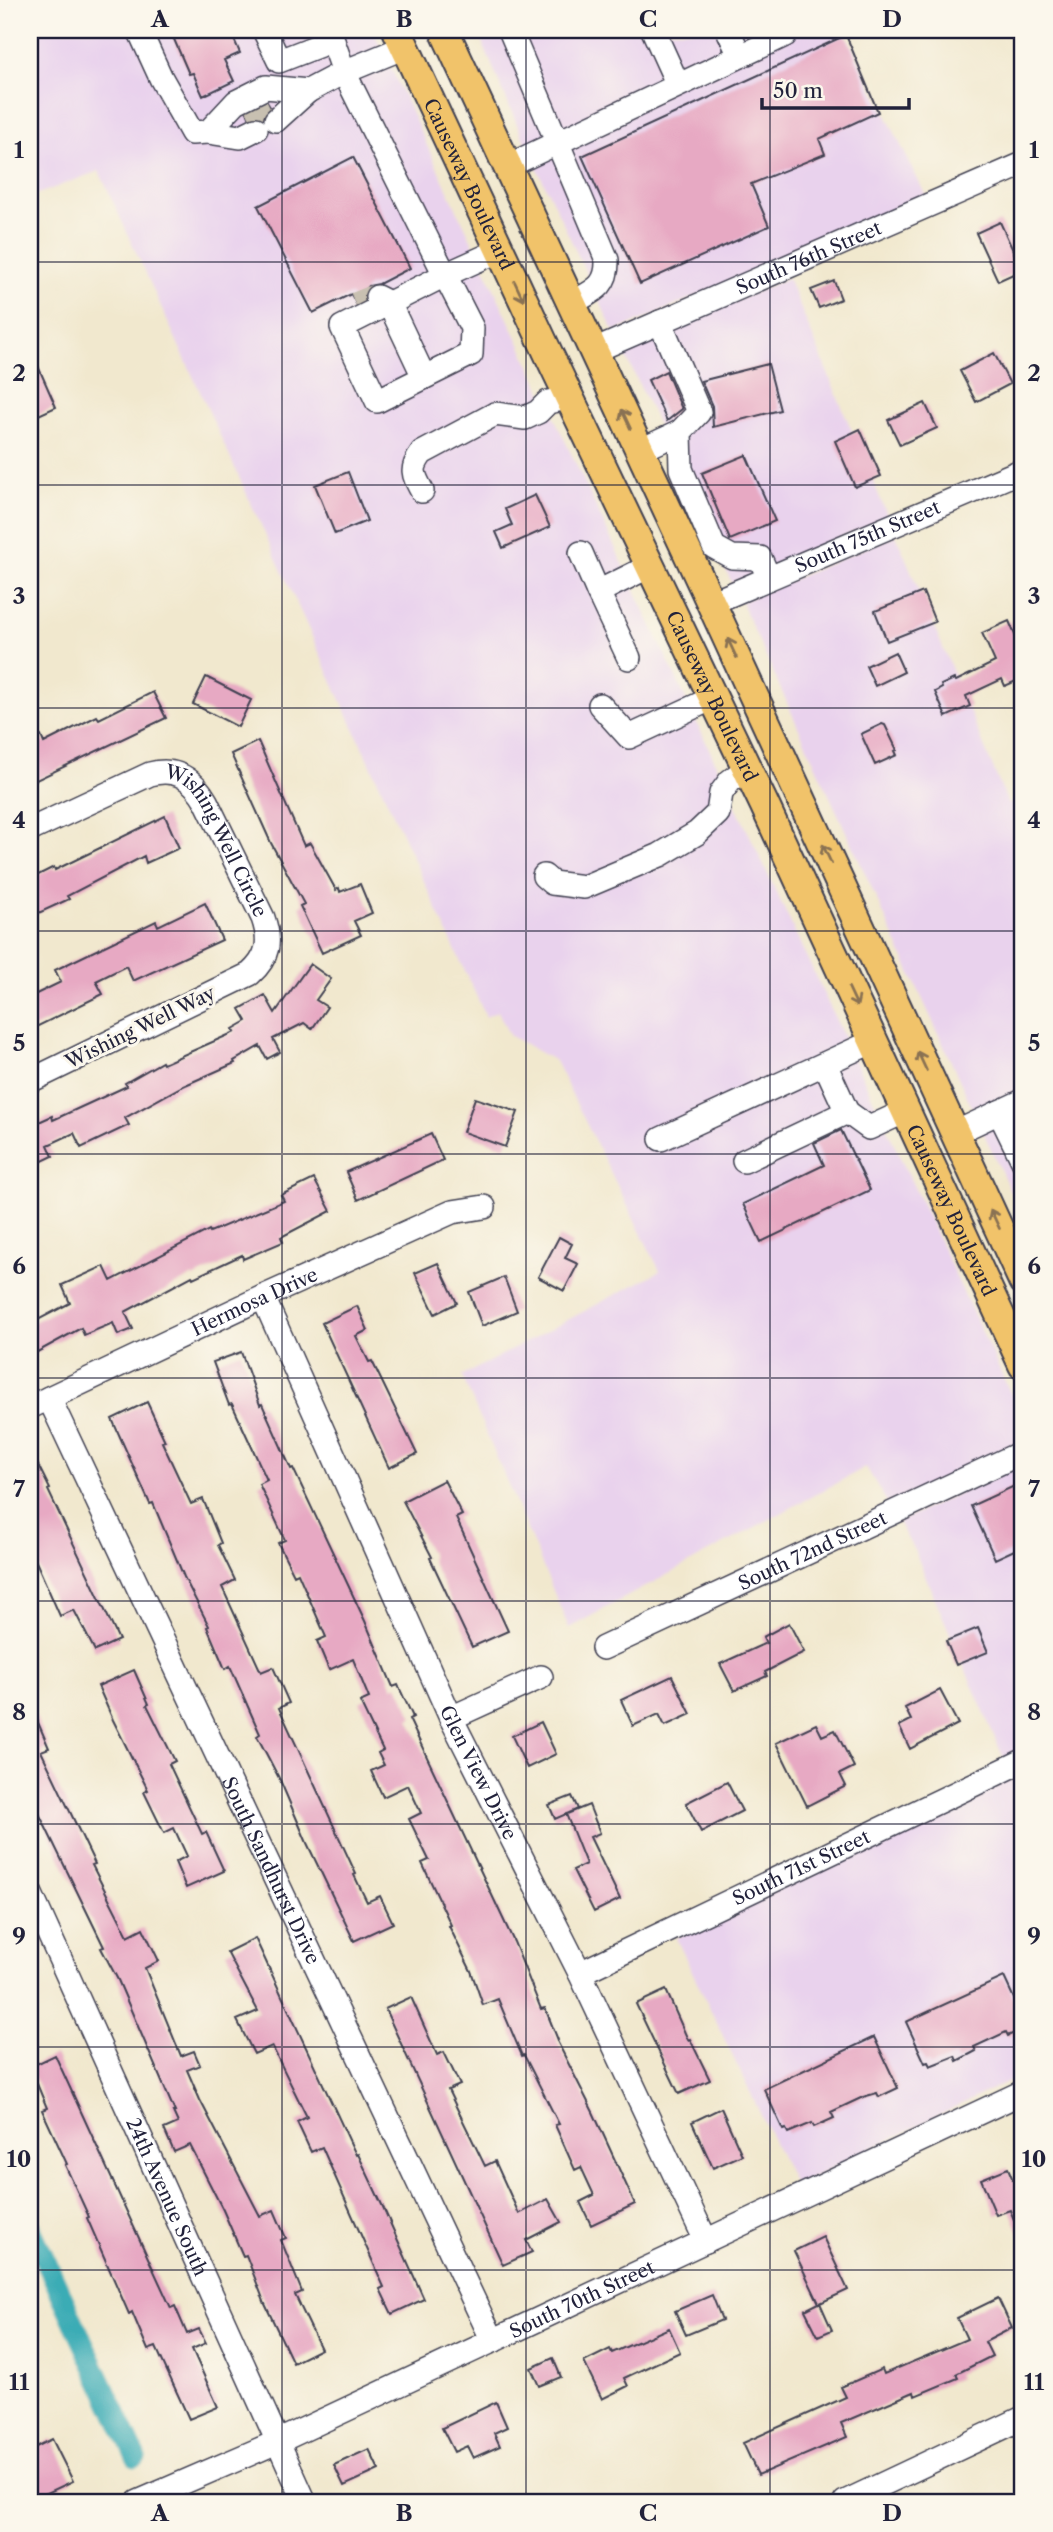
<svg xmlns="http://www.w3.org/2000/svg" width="1053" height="2532" font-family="'Libre Caslon Text',serif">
	<rect width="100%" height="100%" fill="#fbf7ec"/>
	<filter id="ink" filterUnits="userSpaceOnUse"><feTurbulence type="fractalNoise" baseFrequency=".0143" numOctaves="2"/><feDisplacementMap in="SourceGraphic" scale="14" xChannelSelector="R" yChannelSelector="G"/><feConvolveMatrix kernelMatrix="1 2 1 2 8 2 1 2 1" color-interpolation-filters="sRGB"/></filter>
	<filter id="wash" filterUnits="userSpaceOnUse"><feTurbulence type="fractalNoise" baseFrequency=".00686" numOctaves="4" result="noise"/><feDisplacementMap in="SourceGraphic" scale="28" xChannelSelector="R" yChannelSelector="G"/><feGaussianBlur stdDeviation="1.57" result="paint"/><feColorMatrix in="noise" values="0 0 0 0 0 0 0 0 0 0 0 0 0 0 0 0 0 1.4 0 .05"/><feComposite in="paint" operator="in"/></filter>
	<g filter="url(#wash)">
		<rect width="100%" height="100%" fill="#f1e8ce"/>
		<path fill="#e9d2ed" d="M30,30H373L1023,1420V1441L888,1504L866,1467L569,1628L462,1376L660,1271L555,1061L509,1035L498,1011L486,1017L99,171L30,197Z
			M477,30H844L926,196L614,332L522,136Z
			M788,278L888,517L732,583L623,350Z
			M896,535L1008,804L1023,798V1219L741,602Z
			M1023,1463V1750L1004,1759L915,1552L898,1522Z
			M1023,1772V2081L1016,2085L1013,2079L795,2186L676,1938Z"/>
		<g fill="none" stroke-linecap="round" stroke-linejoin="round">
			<path stroke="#3aacb5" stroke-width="21" d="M30,2227L136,2457"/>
		</g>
		<g id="blocks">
			<path fill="#e7a9c3" d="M170,30H230L240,53L224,60L234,81L203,96L193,73L189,74Z
				M846,35L878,112L819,139L825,154L751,184L769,226L640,284L582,156Z
				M267,102L270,107L263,117H249L247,112Z
				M353,157L410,268L379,284L369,286L364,291V300L356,304L351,294L313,313L258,206Z
				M1000,222L1022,270L998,281L976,233Z
				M834,281L841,299L819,308L811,290Z
				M30,348L56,407L30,419Z
				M994,353L1010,384L976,402L960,371Z
				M768,364L780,410L713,427L712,406L701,381Z
				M666,371L682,409L667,421L648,380Z
				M925,403L937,428L900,445L888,420Z
				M860,429L881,476L855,487L835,441Z
				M746,455L775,521L730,540L702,473Z
				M348,472L367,521L335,534L315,485Z
				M535,495L550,527L503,548L496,532L512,525L505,509Z
				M923,592L935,622L887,641L875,611Z
				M1009,621L1023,653V678L1005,686L1002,679L966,696L970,706L946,717L935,692L942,688L941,685L954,679L956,681L995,662L982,633Z
				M895,652L904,672L875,686L866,666Z
				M206,677L251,700L238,727L193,704Z
				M153,692L166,718L30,783V741L41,736L44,743L97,716L99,719Z
				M882,724L885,725L897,750L895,751L897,755L875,765L861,734Z
				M258,741L304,846L310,843L336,890L339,888L340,892L360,884L372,913L354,921L361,935L322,953L300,906L304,904L271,843L231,754Z
				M165,816L179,848L146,863L144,856L67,896L69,899L30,917V879L54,867L55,870Z
				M205,903L222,940L133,981L126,966L96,981L103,994L30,1030V997L61,982L55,970L156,921L158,926Z
				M310,964L331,979L316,1000L327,1007L312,1029L304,1023L273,1039L280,1052L267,1059L260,1046L234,1061L235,1063L181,1087L125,1118L129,1125L81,1148L74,1133L48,1145L53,1156L30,1167V1126L52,1116L53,1120L127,1086L125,1083L162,1062L163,1064L235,1032L233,1029L247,1021L240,1009L265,995L275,1013Z
				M475,1098L518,1112L505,1147L463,1132Z
				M841,1130L870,1190L761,1242L743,1204L824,1165L814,1143Z
				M431,1134L443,1160L358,1200L346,1172Z
				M314,1179L331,1211L281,1237L283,1242L243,1259L242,1255L193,1278L192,1276L125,1312L133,1329L118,1335L113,1323L84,1335L81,1328L30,1356V1324L70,1303L62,1285L104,1266L111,1281L209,1230L210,1232L284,1201L281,1195Z
				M559,1237L572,1244L565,1258L578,1264L564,1291L538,1277Z
				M438,1263L457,1303L435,1314L415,1273Z
				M504,1277L517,1311L482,1326L469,1292Z
				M357,1306L368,1330L356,1336L369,1362L372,1361L417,1454L389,1468L322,1323Z
				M241,1352L260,1405L262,1404L291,1469L293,1468L365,1621L393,1687L398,1685L413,1717L409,1719L514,1942L541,2009L545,2008L558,2040L557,2041L593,2112L635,2204L591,2225L580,2202L594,2195L581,2167L575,2170L555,2125L559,2124L524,2055L522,2056L498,1999L483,2005L471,1971L449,1926L451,1925L422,1863L429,1860L409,1819L421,1813L408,1785L383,1797L371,1771L384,1765L378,1753L383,1750L360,1702L369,1698L353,1659L329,1670L317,1641L326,1637L298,1573L294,1575L278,1543L285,1540L259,1484L267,1480L232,1404L229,1405L213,1362Z
				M147,1402L165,1441L162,1442L191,1504L203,1499L221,1543L218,1545L235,1580L222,1587L261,1672L273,1667L289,1703L279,1708L356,1874L354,1875L367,1902L380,1896L393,1923L354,1941L307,1843L280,1780L257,1736L260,1734L230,1666L225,1669L207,1627L209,1626L184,1577L153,1503L150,1504L112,1419Z
				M30,1449L50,1489L48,1490L119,1640L95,1651L74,1610L60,1616L30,1548Z
				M444,1480L462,1515L456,1518L508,1631L472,1647L430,1558L432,1557L403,1501Z
				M1023,1482V1546L995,1559L971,1506Z
				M789,1623L804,1652L765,1672L767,1676L734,1691L720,1664L766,1643L763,1637Z
				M978,1628L988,1652L956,1665L946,1641Z
				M134,1670L149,1704L147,1705L175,1761L169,1764L202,1834L206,1832L224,1871L186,1888L175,1862L187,1856L174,1828L164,1833L144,1792L148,1790L113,1720L98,1686Z
				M672,1676L691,1714L665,1726L659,1714L633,1726L621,1700Z
				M940,1690L958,1724L910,1749L899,1726L911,1720L905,1708Z
				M30,1704L49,1748L41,1751L95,1864L92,1865L128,1936L143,1928L159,1961L145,1968L181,2056L194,2051L200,2065L187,2070L200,2100L260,2216L274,2210L286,2238L281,2240L302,2292L295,2295L321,2349L293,2363L265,2304L246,2255L243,2256L223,2210L190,2145L174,2152L164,2129L178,2123L173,2112H175L118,1980L101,1948L104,1947L30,1795Z
				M541,1722L556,1754L527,1768L512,1736Z
				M816,1724L822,1736L835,1730L854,1767L840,1774L846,1786L807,1806L776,1743Z
				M727,1782L742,1811L701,1832L686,1803Z
				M572,1796L578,1809L567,1814L589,1805L600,1833L590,1837L620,1899L594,1912L573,1870L586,1864L566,1814L555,1819L549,1805Z
				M255,1938L356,2155L358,2154L383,2207L424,2299L392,2314L380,2289L384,2287L322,2147L311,2152L297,2122L307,2117L272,2046L254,2054L237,2020L258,2011L227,1952Z
				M1004,1977L1023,2018V2029L1008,2036L1006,2032L974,2047L976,2051L957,2061L955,2056L930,2066L928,2062L925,2063L906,2022Z
				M666,1990L688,2040L690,2039L710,2080L679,2094L636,2004Z
				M411,1997L437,2055L444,2052L460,2085L448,2090L485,2166L495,2161L519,2214L548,2199L561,2222L526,2240L532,2252L503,2265L385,2009Z
				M874,2037L898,2088L879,2097L877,2093L863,2097L831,2112L834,2118L814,2127L812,2123L788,2133L786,2129L783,2130L764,2089Z
				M55,2055L171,2308L175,2306L187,2334L199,2329L206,2343L192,2349L218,2407L189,2419L156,2347L148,2350L132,2312L129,2314L87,2218L89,2217L65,2165L67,2164L42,2110L47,2108L30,2067Z
				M721,2108L742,2155L713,2168L692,2122Z
				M1008,2168L1013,2180L1023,2176V2241L1010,2210L996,2215L981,2179Z
				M823,2237L848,2290L820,2303L832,2330L818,2336L805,2310L819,2303L794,2251Z
				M712,2295L722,2320L686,2335L675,2311Z
				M998,2298L1012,2328L985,2342L992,2356L956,2374L958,2378L915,2396L914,2392L841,2423L847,2437L758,2475L743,2443L846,2397L841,2387L882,2369L884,2374L967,2339L957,2318Z
				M669,2328L680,2352L624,2378L628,2386L602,2399L584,2362L610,2349L612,2353Z
				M553,2358L561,2377L539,2386L531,2368Z
				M496,2402L507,2427L494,2433L500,2446L473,2458L467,2446L454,2452L442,2428Z
				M52,2439L73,2481L30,2501V2450Z
				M369,2449L379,2470L344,2486L334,2465Z"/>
		</g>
	</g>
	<g filter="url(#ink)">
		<use href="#blocks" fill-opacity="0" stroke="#414051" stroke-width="2"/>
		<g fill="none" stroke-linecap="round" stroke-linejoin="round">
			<path stroke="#c8c0b1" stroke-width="23" stroke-dasharray="23 11" stroke-linecap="butt" d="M250,118L270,108
				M355,304L375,296"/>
			<defs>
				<g id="minor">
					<path d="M139,30L161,78L192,133L208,132L236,102L266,87L308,91L344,72L405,47"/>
					<path d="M264,30L279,61L333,40"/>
					<path d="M329,30L344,72L445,275L500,250"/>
					<path d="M510,30L607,260C608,287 593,291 572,303"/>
					<path d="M653,30L678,85"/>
					<path d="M728,30L740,56"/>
					<path d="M276,120L308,91"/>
					<path d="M208,132L240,137L256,129"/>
					<path d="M508,166L785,35L788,30"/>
					<path d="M445,275L472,328L471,354L377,401L342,327Z"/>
					<path d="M377,297L389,303L424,377"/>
					<path d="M660,322L699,412L680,432L681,469L714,547L732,557L760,558L769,578"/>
					<path id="s1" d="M594,351L1023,164"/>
					<path d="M641,450L680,432"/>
					<path d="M422,491C413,474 410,469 422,453L495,414L525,418L538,412L548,402L569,398"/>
					<path d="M581,553L598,592"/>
					<path id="s2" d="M711,603L1023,470"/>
					<path d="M629,658L598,592L650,566"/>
					<path d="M600,705L629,737L713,698"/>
					<path id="s3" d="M30,830L150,774C177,767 193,779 206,801L263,918C271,941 269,957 250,974L30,1081"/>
					<path d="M544,876L552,883L584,887L660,855L697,833L718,813L721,793L730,781L747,768"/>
					<path d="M847,1112L869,1128L906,1111"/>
					<path d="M999,1112L1023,1161"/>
					<path d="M955,1133L1023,1101"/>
					<path d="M661,1139L874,1041"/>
					<path d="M744,1161L847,1112L825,1064"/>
					<path id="s4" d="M263,1297L451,1718L580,1973L706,2241"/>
					<path id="s5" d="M49,1398L493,2341"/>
					<path id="s6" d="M30,1407L263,1297L452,1212L484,1207"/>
					<path id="s7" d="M603,1648L1023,1452"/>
					<path d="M451,1718L541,1677"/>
					<path id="s8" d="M30,1892L305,2502"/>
					<path id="s9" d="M580,1973L1023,1761"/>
					<path id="s10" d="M138,2502L277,2442L1023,2092"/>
					<path d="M845,2502L1023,2418"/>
				</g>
				<g id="major">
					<path id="s11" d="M397,30L549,355L764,804L1023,1365"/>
					<path d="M444,30L711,603L1023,1281"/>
				</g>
			</defs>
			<use href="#minor" stroke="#414051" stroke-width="26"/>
			<use href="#major" stroke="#414051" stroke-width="32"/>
			<use href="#minor" stroke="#fff" stroke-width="23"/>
			<use href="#major" stroke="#f1c36a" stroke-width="28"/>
		</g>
		<defs><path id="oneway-shaft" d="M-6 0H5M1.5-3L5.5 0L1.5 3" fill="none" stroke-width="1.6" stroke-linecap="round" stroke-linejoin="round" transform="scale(1.75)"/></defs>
		<g stroke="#8a7252">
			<use href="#oneway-shaft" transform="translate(519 291) rotate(65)"/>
			<use href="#oneway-shaft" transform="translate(626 419) rotate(-115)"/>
			<use href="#oneway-shaft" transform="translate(732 648) rotate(-115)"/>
			<use href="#oneway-shaft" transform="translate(827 854) rotate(-115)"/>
			<use href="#oneway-shaft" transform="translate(853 997) rotate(65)"/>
			<use href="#oneway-shaft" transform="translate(922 1061) rotate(-115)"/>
			<use href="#oneway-shaft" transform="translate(995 1219) rotate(-115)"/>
		</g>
	</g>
	<path fill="none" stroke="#22223b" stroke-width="2" stroke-opacity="0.55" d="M282,30V2502M526,30V2502M770,30V2502M30,262H1023M30,485H1023M30,708H1023M30,931H1023M30,1154H1023M30,1378H1023M30,1601H1023M30,1824H1023M30,2047H1023M30,2270H1023"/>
	<g text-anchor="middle" stroke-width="6" stroke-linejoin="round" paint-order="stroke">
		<g font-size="19" fill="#22223b" stroke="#fbf7ec">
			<text dy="7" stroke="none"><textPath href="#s11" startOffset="170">Causeway Boulevard</textPath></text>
			<text dy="7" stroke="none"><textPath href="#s1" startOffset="234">South 76th Street</textPath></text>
			<text dy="7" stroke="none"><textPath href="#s2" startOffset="170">South 75th Street</textPath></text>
			<text dy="7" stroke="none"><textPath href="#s11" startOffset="737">Causeway Boulevard</textPath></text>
			<text dy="7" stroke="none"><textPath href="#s3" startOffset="238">Wishing Well Circle</textPath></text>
			<text transform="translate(140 1027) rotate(-26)" y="7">Wishing Well Way</text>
			<text dy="7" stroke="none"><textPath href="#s11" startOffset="1304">Causeway Boulevard</textPath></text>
			<text dy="7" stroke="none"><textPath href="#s6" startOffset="248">Hermosa Drive</textPath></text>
			<text dy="7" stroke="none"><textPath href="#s7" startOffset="231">South 72nd Street</textPath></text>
			<text dy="7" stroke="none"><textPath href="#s4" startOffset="522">Glen View Drive</textPath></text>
			<text dy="7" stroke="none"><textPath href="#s9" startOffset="245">South 71st Street</textPath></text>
			<text dy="7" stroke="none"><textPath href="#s5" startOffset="522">South Sandhurst Drive</textPath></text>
			<text dy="7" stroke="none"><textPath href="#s8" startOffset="334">24th Avenue South</textPath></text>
			<text dy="7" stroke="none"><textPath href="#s10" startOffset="488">South 70th Street</textPath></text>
		</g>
	</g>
	<rect width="1053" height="2532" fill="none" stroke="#fbf7ec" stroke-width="77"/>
	<path d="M762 98v10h147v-10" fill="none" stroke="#22223b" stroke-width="3.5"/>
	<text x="773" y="98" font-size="21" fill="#22223b" stroke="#fbf7ec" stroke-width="5" paint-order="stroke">50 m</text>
	<rect x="38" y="38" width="976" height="2456" fill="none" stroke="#22223b" stroke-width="2.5"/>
	<g font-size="23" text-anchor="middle" font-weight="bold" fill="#22223b">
		<text x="160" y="27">A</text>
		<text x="404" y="27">B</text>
		<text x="648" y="27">C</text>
		<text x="892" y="27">D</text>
		<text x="19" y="158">1</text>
		<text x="1034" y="158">1</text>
		<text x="19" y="381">2</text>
		<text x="1034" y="381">2</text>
		<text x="19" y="604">3</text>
		<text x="1034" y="604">3</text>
		<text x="19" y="828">4</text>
		<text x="1034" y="828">4</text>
		<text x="19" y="1051">5</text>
		<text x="1034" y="1051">5</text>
		<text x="19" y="1274">6</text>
		<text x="1034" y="1274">6</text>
		<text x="19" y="1497">7</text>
		<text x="1034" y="1497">7</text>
		<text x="19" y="1720">8</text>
		<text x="1034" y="1720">8</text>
		<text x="19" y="1944">9</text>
		<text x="1034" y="1944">9</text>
		<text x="19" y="2167">10</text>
		<text x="1034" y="2167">10</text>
		<text x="19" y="2390">11</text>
		<text x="1034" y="2390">11</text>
		<text x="160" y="2521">A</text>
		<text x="404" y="2521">B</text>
		<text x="648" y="2521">C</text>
		<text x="892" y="2521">D</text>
	</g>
</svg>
